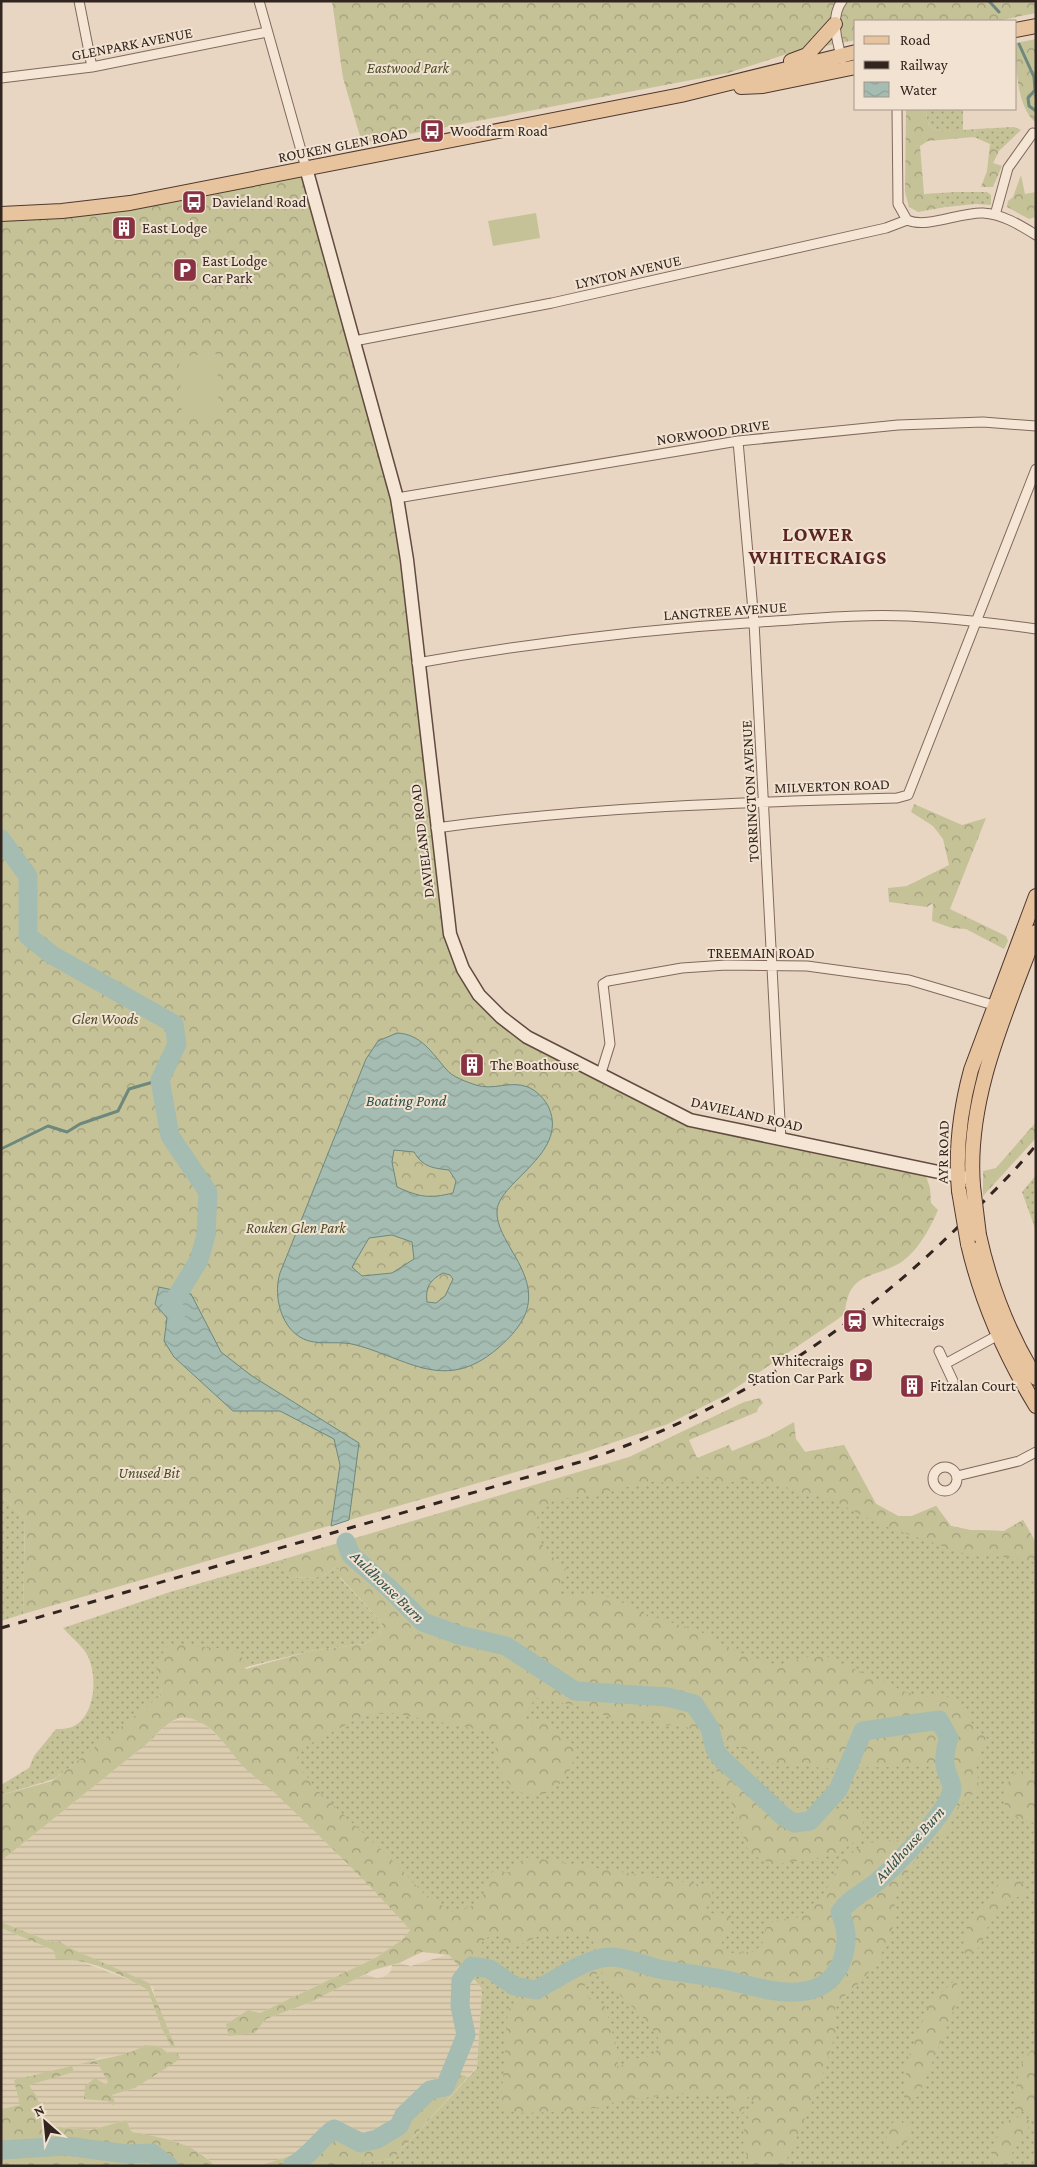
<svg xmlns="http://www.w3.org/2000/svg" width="1037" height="2167" font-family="'Crimson Pro',serif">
	<defs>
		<pattern id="farmland-rules" width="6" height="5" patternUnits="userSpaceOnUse" patternTransform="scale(1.25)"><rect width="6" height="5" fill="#ddceb1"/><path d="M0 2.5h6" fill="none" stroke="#beb198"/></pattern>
		<pattern id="grass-dots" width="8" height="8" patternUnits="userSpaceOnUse" patternTransform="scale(1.25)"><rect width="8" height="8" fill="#c5c298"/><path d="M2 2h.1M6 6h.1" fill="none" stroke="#a19d7b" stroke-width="1.8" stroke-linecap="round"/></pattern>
		<pattern id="forest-crowns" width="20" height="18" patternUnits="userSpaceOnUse" patternTransform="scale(1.25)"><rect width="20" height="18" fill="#c5c298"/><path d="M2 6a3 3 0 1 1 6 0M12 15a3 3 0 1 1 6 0" fill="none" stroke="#a19d7b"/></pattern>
		<pattern id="water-waves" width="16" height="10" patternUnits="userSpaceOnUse" patternTransform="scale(1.25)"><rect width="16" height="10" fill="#a4bcb1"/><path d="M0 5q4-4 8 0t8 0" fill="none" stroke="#8ea198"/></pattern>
	</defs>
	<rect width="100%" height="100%" fill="#e8d6c3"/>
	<path fill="url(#farmland-rules)" fill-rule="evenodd" d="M187,1717L201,1721L222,1740L243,1765L281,1798L365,1879L410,1930L403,1939L377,1957L260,2013L248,2010L226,2024L255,2033L266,2019L311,2002L365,1974L376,1978L384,1977L391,1971L392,1965L399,1963L411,1966L449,1954L469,1978H472L482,1989L477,2067L468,2077L449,2070L424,2088L412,2106L403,2113L402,2121L375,2137L339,2124L305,2151L262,2165L215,2166L204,2155L174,2141L132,2132L126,2120L91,2130L48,2126L21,2105L1,2109V1928L53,1950L56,1959H74L135,1982L149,1990L161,2028L153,1987L72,1949L59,1941L51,1942L1,1922V1861L149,1742L168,1723ZM145,2045L159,2046L168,2053L152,2075L135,2088L112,2095L105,2084L108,2082L98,2064H83L99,2058L129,2055Z"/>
	<path fill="url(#grass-dots)" d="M925,109H963V131L941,132L929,126Z
		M1014,127L1021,130L999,151L990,144L974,137L976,129Z
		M956,192H987L991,195V205L975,204L946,207L924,194Z
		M1036,1175V1231L1022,1192Z
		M844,1445L876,1504L898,1516H912L936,1506L951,1526L970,1530L1004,1531L1023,1520L1036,1543V2166H326L393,2159L477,2068L482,1989L443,1943L209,1701L399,1662L525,1501Z
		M1,1495L25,1518L23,1614L1,1621Z
		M284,1559L282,1567L290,1578L322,1577L336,1567L341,1569L340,1578L382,1623L380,1635L364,1644L310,1651L162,1688L159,1697L129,1722L54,1779L1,1795V1785L29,1768L34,1756L56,1729C61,1729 67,1729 72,1727C97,1717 99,1669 84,1650C78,1642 69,1635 63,1628L170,1592Z"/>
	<path fill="url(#forest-crowns)" d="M332,1H1036V13L997,21H856V40L790,53L728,73L362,143L343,78Z
		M1036,39V123C1016,106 1016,66 1016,43Z
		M906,109H925L929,126L941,132L976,129L974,137L928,141L920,146L924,194L946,207L918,212L909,207L905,192Z
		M990,144L999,151L993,163L1002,166L993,187H981L987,171Z
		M306,168L397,498L436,828L463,970L501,1017L690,1120L924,1170L930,1188L931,1203L938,1210C930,1229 917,1252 900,1263C872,1279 848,1272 845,1313L838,1319L724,1396L668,1424L582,1453L23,1614L25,1518L1,1495V214H25Z
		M1021,175L1025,194L1036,192V217L1029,219L1007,207L1008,201L1013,197Z
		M914,804L962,825L986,818L950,909L1006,936L1008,941L1004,949L966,929L952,928L932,921L933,903L927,907L889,902L888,888L907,886L949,865L943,839L933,826L911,812Z
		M1036,1122V1138L983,1196V1171L996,1168Z
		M760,1398L763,1403L758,1408L757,1412L689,1440L697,1458L729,1445L732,1451L769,1436L794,1422L796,1439L806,1453L844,1445L876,1504L898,1516H912L936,1506L951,1526L970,1530L1004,1531L1023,1520L1036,1543V1563L1022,1559L963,1553L881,1525L840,1504L820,1496H805L782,1485L740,1479L725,1485C705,1476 696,1470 677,1486L657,1481L579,1497L555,1499L537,1517C538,1545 544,1551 566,1568L559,1585V1595L565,1597L576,1593L615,1598L636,1611L701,1632L731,1649L763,1661L778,1665L812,1656L827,1657L906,1692L921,1697L938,1695L951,1698L962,1705L974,1727L986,1737L976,1764L979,1788L955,1810L947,1832L937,1837L921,1824L948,1790L937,1766L826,1768L768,1763L758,1752L730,1745L679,1724L664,1726L650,1720L614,1719L579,1706L536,1698L527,1710L526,1722L547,1720L578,1749C574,1757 571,1771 565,1778C546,1801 521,1802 504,1777C500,1771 496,1763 495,1755C495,1750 496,1745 497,1740L485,1731L393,1713L365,1715L298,1750L297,1764L319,1792L387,1855L425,1895L453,1912L480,1903L492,1872H510L517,1863L529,1857L708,1886L713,1891L705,1912C714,1915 722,1912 731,1915V1923L721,1945L729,1953L753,1952L762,1945C764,1922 773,1917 794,1920L821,1899L845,1855L878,1840L886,1839L894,1842L904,1838L921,1847C914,1864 903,1878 896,1895C893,1903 896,1909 895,1917C889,1952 864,1984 835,2003L836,2032L820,2084L784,2166H752C737,2138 743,2130 754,2103L748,2096L743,2113L733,2112L728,2094L696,2095L684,2093L616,2101L604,2107L554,2112L525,2113L505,2111L497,2105L502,2091L508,2011L519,1995H543L595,1967L597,1974L587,1981L583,1989L588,1997L604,2004L619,2055L617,2068L633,2059L653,2056L661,2044C642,2001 592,1991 593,1936H539L512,1948L506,1943L499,1933C473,1940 479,1953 480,1976L469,1978L449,1955L422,1952L399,1963L373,1970L311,2002L266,2019L255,2033L229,2036L226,2024L248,2010L260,2013L377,1957L403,1939L410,1930C370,1884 326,1842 282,1800C270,1787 254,1778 242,1765C227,1748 213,1723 189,1718C173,1714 159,1732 149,1742L1,1861V1795L52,1781L159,1697L162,1688C153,1668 156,1662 169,1644L227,1649L240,1652L246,1669L310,1651L364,1644L380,1635L382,1623L340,1577V1569L336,1567L322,1577L290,1578L281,1567L284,1559L629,1457L744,1402Z
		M743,1761C753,1766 754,1772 760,1781C766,1790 769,1787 774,1800L801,1809H849L863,1815V1827L860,1838L836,1855L777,1864L761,1860L747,1848L730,1797L715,1779L717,1768Z
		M1024,1771L1036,1782V1823L1025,1821L1006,1812L1003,1794L1012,1774Z
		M1016,1878L1026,1885V1892L1000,1908L989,1924L980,1946L968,1957L962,1949L970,1916L992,1896L1000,1880Z
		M1,1922L51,1942L59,1941L72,1949L149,1983L175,2046L172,2048L161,2027L148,1990C122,1974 87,1958 56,1959L53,1950L1,1928Z
		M955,1980L961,1992L919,2095L909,2103L904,2097L907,2061L929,2004Z
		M145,2045L159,2046L168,2053L176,2052L180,2057L177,2061L135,2088L112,2095L115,2103L113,2105L108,2101L84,2099L85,2086L95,2078L105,2084L108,2082L98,2064H80C104,2057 124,2058 145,2045Z
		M1036,2047V2115L1014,2109C1017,2088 1016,2059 1036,2047Z
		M72,2066L74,2072L29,2085L37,2097L48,2126L91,2130L126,2120L132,2132C163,2138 193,2142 215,2166H1V2109L20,2105L14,2080Z
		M450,2070L468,2077L393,2159L330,2166H251L262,2165L305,2151L339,2123L388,2142L424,2088Z
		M1020,2117L1031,2121C1025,2138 1011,2149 1007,2166H993C989,2146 999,2132 1011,2118Z
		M896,2120L909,2122L911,2130L906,2145L889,2146C884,2134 887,2127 896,2120Z"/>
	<path fill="#c5c298" d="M536,213L540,238L493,246L488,221Z
		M217,354L219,415L182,417L179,356Z
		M172,456L187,460L184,469L170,465Z"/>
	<path fill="url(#water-waves)" stroke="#6d887d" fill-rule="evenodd" d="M397,1033C421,1034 432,1053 446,1069C452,1077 467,1082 476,1085C493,1091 510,1080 528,1087C537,1091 545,1099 549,1108C569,1155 495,1183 497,1213C497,1226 506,1240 512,1251C538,1293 534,1317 497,1349C445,1393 408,1359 356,1345C342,1341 328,1344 314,1342C283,1338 272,1298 280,1273L366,1059L378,1041ZM394,1150L414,1152C423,1167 432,1168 449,1170L456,1181L453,1193C428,1199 420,1197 397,1187L392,1162ZM392,1235L412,1242L414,1259L392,1273L362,1276L352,1267L369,1238ZM443,1273L450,1275L453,1279L445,1296L436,1303L427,1302C425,1287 430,1280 443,1273Z
		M159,1287L191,1294L221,1352L252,1376L359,1443L349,1520L331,1526L340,1465L334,1439L280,1411H233L174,1357L164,1341L167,1318L155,1304Z"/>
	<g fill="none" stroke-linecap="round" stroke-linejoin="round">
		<path stroke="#6d887d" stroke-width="3" d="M989,1L999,12
			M1019,44L1034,77L1035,90L1028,98L1029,106L1036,111
			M1,1149L48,1126L67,1132L80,1124L118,1111L129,1089L160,1080"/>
		<path stroke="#a4bcb1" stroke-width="19" d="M1,839L28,876V936L52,955L174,1024L177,1044L160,1080L170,1136L208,1192L206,1235L199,1260L172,1304L176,1313
			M1,2150L66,2146L127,2154L152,2153L169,2166
			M292,2166C309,2157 319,2140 334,2129L361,2143L377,2139L399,2126L404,2115L430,2090L445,2087L466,2035L460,2006L461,1980L472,1966L490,1969L514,1986L536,1990C557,1979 587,1957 611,1957C626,1957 643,1965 659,1969C681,1973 704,1975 726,1980C762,1988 821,2010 841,1963C848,1944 848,1931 840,1912C851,1897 864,1893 878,1881C899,1862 937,1823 950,1797C956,1785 946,1776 945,1764C944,1755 946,1747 949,1738L939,1720L863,1731L838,1790L810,1821L794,1823L783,1816L720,1757L715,1749L710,1728L694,1704L667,1697L575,1691L506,1646L459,1635L423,1622L389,1588L351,1555L346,1542"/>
		<defs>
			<path id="street" d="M79,1L92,67
				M259,1L306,168
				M842,1C830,17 837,42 842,59
				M1,78L92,67L267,32
				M897,109L898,204L907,220C927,229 960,212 983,213C1002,214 1020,225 1036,235
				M995,215L1008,168L1033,133
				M354,341L552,303L886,228L907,220
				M738,441L754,622L781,1140
				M397,498L738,441L898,425L983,422L1036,426
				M417,663C536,642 655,628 775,621C819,618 863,614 908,616C951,618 993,623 1036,629
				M436,828C589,807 743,802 897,798L908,795L1036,469
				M601,1073L610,1044L603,984L608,981L682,968L726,965L807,966L909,980L1000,1007
				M939,1351L953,1381
				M945,1364L1002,1333
				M933 1479a12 12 0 1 1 24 0a12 12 0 1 1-24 0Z
				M957,1476L1019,1461L1036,1452"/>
			<path id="secondary" d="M306,168L397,498L407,560L450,934L463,969L479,995L501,1017L527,1037L690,1120L972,1179"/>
			<path id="primary" d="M1016,30L1036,26
				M791,61L807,55L835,24
				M741,87L763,86L856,67
				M1,214L62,211L130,203L681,95L856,52
				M973,1186C966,1098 1006,1013 1036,932
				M959,1191C955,1149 960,1111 971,1070L1036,896
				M979,1235C990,1285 1009,1334 1036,1378
				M968,1244C981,1300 1006,1357 1036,1406"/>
		</defs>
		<use href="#street" stroke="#80695c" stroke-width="11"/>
		<use href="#secondary" stroke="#624a3f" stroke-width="15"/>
		<use href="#primary" stroke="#4f382f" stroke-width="16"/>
		<use href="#street" stroke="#f4e5d5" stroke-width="9"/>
		<use href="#secondary" stroke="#f4e5d5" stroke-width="12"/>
		<use href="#primary" stroke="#e8c49e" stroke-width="14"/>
		<path stroke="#32241e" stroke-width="3" stroke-dasharray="9 9" stroke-linecap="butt" d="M1,1628L580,1462C731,1413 862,1325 973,1212C995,1190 1017,1169 1036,1145"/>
		<defs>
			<path id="primary-bridge" d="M973,1186L979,1235
				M959,1191L968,1244"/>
		</defs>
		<use href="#primary-bridge" stroke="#4f382f" stroke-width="16" stroke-linecap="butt"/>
		<use href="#primary-bridge" stroke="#e8c49e" stroke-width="14"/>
	</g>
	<defs>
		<symbol id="bus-square" viewBox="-11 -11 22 22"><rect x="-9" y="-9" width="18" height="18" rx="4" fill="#893242" stroke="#f1e2d1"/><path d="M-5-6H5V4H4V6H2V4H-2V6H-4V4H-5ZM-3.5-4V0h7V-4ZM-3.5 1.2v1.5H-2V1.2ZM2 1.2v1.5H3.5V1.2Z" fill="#fff"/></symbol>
		<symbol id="building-square" viewBox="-11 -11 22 22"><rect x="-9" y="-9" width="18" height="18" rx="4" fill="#893242" stroke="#f1e2d1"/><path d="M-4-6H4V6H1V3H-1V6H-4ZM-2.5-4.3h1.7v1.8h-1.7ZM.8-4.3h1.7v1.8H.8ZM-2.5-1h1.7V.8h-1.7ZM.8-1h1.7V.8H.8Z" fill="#fff"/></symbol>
		<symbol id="parking-square" viewBox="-11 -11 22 22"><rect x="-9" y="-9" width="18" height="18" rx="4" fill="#893242" stroke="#f1e2d1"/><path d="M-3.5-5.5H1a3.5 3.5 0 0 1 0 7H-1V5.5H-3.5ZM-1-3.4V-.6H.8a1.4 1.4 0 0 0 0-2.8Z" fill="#fff"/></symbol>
		<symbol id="station-square" viewBox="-11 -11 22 22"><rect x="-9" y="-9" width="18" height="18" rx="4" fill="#893242" stroke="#f1e2d1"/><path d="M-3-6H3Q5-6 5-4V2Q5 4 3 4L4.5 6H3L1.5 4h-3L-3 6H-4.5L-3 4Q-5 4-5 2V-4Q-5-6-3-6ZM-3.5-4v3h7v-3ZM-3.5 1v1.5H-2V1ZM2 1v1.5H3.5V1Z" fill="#fff"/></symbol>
	</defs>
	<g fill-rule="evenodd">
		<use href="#bus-square" x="418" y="117" width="28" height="28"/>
		<use href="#bus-square" x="180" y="188" width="28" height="28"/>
		<use href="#building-square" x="110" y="214" width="28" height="28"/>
		<use href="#parking-square" x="171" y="256" width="28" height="28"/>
		<use href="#building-square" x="458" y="1051" width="28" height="28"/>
		<use href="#station-square" x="841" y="1307" width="28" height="28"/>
		<use href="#parking-square" x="847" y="1356" width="28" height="28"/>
		<use href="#building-square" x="898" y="1372" width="28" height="28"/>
	</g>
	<g text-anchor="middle" stroke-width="4" stroke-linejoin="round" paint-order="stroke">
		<g font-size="15" fill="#32241e" stroke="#f1e2d1">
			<text transform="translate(132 44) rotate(-11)" y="5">GLENPARK AVENUE</text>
			<text transform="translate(343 145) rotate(-11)" y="5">ROUKEN GLEN ROAD</text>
			<text transform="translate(628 272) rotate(-13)" y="5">LYNTON AVENUE</text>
			<text transform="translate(713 432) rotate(-8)" y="5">NORWOOD DRIVE</text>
			<text transform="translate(725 611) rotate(-4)" y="5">LANGTREE AVENUE</text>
			<text transform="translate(832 786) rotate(-2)" y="5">MILVERTON ROAD</text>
			<text transform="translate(750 791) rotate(-93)" y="5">TORRINGTON AVENUE</text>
			<text transform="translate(422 841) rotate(-97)" y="5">DAVIELAND ROAD</text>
			<text x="761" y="958">TREEMAIN ROAD</text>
			<text transform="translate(747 1114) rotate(13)" y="5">DAVIELAND ROAD</text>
			<text transform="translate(943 1152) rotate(-89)" y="5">AYR ROAD</text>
		</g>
		<g font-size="15" font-style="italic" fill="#494c27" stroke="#f1e2d1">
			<text x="408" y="73">Eastwood Park</text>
			<text x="105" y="1024">Glen Woods</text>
			<text x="296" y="1233">Rouken Glen Park</text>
			<text x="149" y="1478">Unused Bit</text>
		</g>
		<g font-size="15" fill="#32241e" stroke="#f1e2d1" text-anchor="start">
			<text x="450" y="136">Woodfarm Road</text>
			<text x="212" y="207">Davieland Road</text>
			<text x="142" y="233">East Lodge</text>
			<text x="202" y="266">East Lodge<tspan x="202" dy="17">Car Park</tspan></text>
			<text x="490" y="1070">The Boathouse</text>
			<text x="872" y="1326">Whitecraigs</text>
			<text x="844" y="1366" text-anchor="end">Whitecraigs<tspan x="844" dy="17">Station Car Park</tspan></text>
			<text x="930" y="1391">Fitzalan Court</text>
		</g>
		<g font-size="16" font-style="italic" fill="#2f5048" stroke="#f1e2d1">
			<text x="406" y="1106">Boating Pond</text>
			<text transform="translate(388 1586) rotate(44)" y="6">Auldhouse Burn</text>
			<text transform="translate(909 1844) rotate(-48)" y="6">Auldhouse Burn</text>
		</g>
		<g font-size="20" font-weight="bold" letter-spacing="1" fill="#5a2422" stroke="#f1e2d1">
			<text x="818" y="541">LOWER<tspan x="818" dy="23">WHITECRAIGS</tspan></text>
		</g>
	</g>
	<rect width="1037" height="2167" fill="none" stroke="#32241e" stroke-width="5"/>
	<rect x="854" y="20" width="162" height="90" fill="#f1e2d1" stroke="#a59689"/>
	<rect x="864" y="36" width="25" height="8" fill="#e8c49e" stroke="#a59689"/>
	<text x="900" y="45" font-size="15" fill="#32241e">Road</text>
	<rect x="864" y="61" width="25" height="8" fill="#32241e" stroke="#a59689"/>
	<text x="900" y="70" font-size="15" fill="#32241e">Railway</text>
	<rect x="864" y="82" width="25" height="15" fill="url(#water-waves)" stroke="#a59689"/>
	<text x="900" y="95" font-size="15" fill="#32241e">Water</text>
	<g transform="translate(45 2122) rotate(333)" stroke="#f1e2d1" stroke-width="4" paint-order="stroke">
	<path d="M0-4L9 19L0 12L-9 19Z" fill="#32241e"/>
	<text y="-8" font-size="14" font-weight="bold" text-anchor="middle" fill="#32241e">N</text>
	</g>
</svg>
